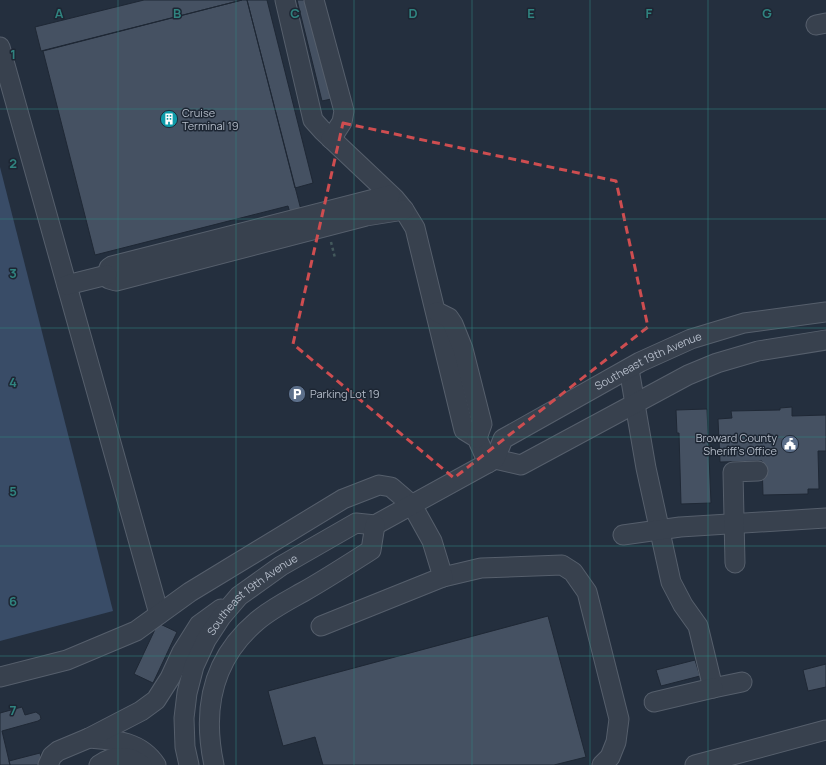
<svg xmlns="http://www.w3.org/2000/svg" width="826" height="765" font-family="Manrope,sans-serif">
	<rect width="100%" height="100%" fill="#242f3e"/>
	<path fill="#394c67" d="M0,167L113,611L0,641Z"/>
	<path fill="#455162" stroke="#1f2835" d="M144,0H242L41,51L35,27Z
		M242,0H247L301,210L290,213L288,206L95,255L43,51Z
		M247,0H267L313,183L295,188Z
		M297,0H306L331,99L322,101Z
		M792,407V416L826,415V451H818L819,489H808V494L763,495L762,461L720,462L718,419L732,418L731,411L780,410V408Z
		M707,409L711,503L681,504L679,433H677L676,410Z
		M548,616L586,757L554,765H323L315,737L283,746L268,691Z
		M158,623L177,632L153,683L134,674Z
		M695,660L700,676L661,686L656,670Z
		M826,664V687L808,691L803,670Z
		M22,707L25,715L36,712L40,715L41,719L38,721L2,731L10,765H0V713Z
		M40,753L43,765H10L9,761Z"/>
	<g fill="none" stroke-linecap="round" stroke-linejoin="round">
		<defs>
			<g id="minor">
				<path d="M285,0L313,120L322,130L395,199L404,210L415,228L464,430L477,438L488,463"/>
				<path d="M314,0L344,111L342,122L331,139"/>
				<path d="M816,25L826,23"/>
				<path d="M0,47L159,614"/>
				<path d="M390,195L112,266L109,268L107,275L109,279L116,281L366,216L404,210"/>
				<path d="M67,285L107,275"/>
				<path d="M437,312L449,318L453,324L463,349L482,424L477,438"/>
				<path d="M629,369L646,468L671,582L683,605L698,626L713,688L742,682"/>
				<path d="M495,459L521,465L688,375L717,363L758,351L826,340"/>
				<path d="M623,535L680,527L826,518"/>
				<path d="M735,563L733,472L758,471"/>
				<path d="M443,577L481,568L562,565L573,572L587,592L619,719L616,742L610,757L602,765"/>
				<path d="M0,677L67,660L136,631L190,592L343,499L379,485L391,487L412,505L432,541L443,577L321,626"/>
				<path d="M654,702L713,688"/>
				<path d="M89,738C115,740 140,741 156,765"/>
				<path d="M48,765L52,756L58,751L89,738L141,711L156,700L170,678L182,652L199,625L221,609"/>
				<path d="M99,765C113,755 129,755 142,765"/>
				<path id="s1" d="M189,765L185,747L184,718L187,693L194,666L206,640L221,617L239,596L281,566L356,523L375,525L495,459L503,439L640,362L691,339L744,323L826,312"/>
				<path d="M214,765C202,709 212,659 257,621C271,609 287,601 303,592C326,579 349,564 371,550L375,525"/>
				<path d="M695,765L826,730"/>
			</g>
		</defs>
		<use href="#minor" stroke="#565f6c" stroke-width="21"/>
		<path stroke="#44595c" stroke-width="2.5" stroke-dasharray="3 3" stroke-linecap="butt" d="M331,242L335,258"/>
		<use href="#minor" stroke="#38414e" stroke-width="19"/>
	</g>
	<path fill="none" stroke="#ce4d50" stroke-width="3" stroke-dasharray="8 5" stroke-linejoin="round" d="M343,123L616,181L648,327L454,478L293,344Z"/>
	<path fill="none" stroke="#308480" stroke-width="1" stroke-opacity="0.55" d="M118,0V765M236,0V765M354,0V765M472,0V765M590,0V765M708,0V765M0,109H826M0,219H826M0,328H826M0,437H826M0,546H826M0,656H826"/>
	<defs>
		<symbol id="building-disc" viewBox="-11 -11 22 22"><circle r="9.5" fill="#0f9aa8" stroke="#1d2633"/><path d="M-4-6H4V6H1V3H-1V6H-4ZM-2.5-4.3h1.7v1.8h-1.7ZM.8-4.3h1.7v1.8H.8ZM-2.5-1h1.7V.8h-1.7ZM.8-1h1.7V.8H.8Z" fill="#fff"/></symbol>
		<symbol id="parking-disc" viewBox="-11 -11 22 22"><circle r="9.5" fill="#5c6f8a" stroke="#1d2633"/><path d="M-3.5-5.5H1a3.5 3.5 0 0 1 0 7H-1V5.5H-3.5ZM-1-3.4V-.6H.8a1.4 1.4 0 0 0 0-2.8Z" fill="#fff"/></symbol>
		<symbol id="civic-disc" viewBox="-11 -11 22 22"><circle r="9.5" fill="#5c6f8a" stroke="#1d2633"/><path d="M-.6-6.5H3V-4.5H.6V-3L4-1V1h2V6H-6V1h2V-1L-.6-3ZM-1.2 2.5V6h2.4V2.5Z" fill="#fff"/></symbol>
	</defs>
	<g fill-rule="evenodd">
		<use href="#building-disc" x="159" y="109" width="20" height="20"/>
		<use href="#parking-disc" x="287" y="384" width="20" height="20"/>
		<use href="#civic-disc" x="780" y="434" width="20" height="20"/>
	</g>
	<g text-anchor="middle" stroke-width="3" stroke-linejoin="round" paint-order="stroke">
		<g font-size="11" fill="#b4bcc9" stroke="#1d2633" text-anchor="start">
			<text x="182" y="117">Cruise<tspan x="182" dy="13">Terminal 19</tspan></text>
			<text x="310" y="398">Parking Lot 19</text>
			<text x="777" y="442" text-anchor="end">Broward County<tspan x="777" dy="13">Sheriff's Office</tspan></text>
		</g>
		<g font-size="11" fill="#b4bcc9" stroke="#1d2633">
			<text dy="4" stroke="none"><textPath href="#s1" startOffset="665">Southeast 19th Avenue</textPath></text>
			<text dy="4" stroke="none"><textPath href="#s1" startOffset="195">Southeast 19th Avenue</textPath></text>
		</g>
	</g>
	<g font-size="13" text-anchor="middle" font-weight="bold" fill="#308480" stroke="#1d2633" stroke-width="3" stroke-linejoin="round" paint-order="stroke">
		<text x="59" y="18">A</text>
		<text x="177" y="18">B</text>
		<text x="295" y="18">C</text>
		<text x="413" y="18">D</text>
		<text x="531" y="18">E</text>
		<text x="649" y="18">F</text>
		<text x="767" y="18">G</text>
		<text x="13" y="59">1</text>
		<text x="13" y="168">2</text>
		<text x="13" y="278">3</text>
		<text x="13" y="387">4</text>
		<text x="13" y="496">5</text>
		<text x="13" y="606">6</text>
		<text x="13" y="715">7</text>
	</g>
</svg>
